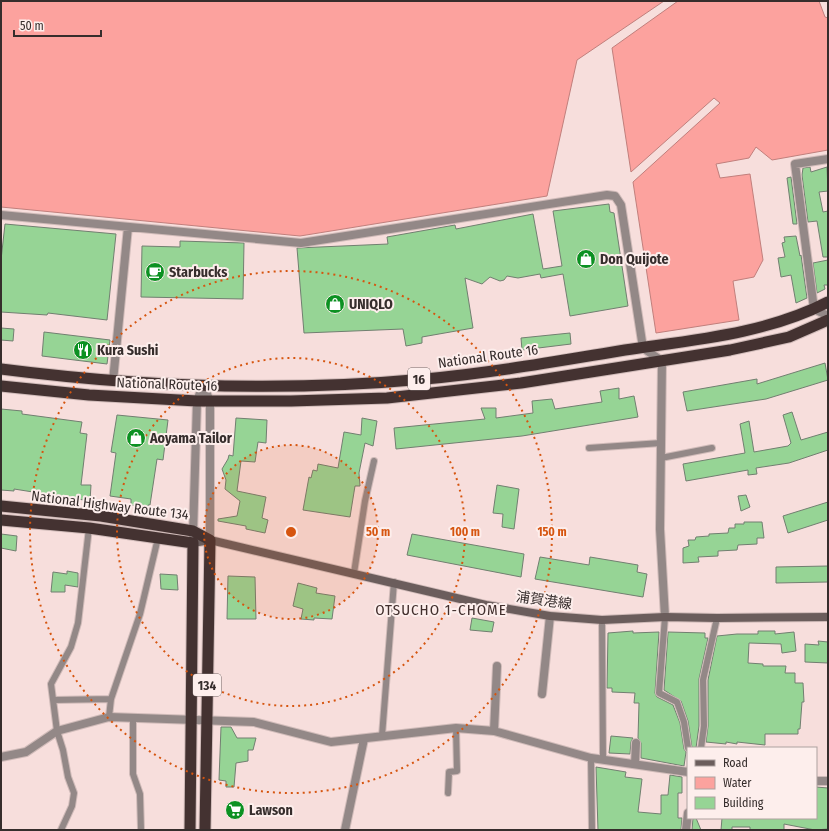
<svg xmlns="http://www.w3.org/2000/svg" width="829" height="831" font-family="'Fira Sans Condensed','Noto Sans JP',sans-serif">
	<rect width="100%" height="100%" fill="#f7dedc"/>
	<path fill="#fca29e" stroke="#c17f7c" d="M1,1H664L577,60L547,196L300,236L1,207Z
		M678,1H819L825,17L828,18V150L772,160L756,147L749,158L716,164L720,178L750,174L763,260L754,277L733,281L739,320L656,333L633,182L720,103L714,98L631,172L612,48Z"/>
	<path fill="#96d495" stroke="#717f70" d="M810,167L811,172L827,167L828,191L819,192L823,212L828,211V257H823L817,221L808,222L802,175L803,168Z
		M791,177L797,224H793L787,178Z
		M609,204L610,212L614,213L628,306L570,316L563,274L541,278L540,274L518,278L507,276L504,280L500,281L490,277L482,284L465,278L473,328L422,337V343L406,346L403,329L304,333L297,248L388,244L387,237L455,225L456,229L533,214L543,269L562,266L553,211Z
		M5,224L116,234L107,320L48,313L47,315L1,312V260Z
		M796,236L800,256L801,255L807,298L796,303L791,275L781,277L778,258L785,257L782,243L785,242L784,237Z
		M180,241L244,243L243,299L141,297L142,246L180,247Z
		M828,260V285H824L825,289L817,293L813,263Z
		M1,328L14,329L13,341L1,340Z
		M44,332L110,340L107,364L42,356Z
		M570,333L571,344L522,350L521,338Z
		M825,363L828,380L766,399L687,411L683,392L757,379V384Z
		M619,388V399L634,396L638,417L522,436L396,449L394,428L485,419L481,408H496V418L533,413L532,401L552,399L555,409L602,402L600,391Z
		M1,409L22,411V414L82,422L80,433L87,434L81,485H91L90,501L14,489V491L1,490Z
		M792,412L801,440L828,432V450L789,463L756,468L757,474L748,475V470L686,481L683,464L745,453L740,424L749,421L754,452L788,446L791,443L783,415Z
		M117,415L168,420L163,460L157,459L150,505H148V508L131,505V499L110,496L116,453L111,452Z
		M236,418L267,420L266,443L258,442L255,462L241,461L237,491L266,497L262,518L268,520L265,533L246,529V526L218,521V519L237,516L240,501L225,489L226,480L222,469L228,459L229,455L233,456Z
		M362,418L377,421L373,446L365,443L359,473L360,486H355L350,517L303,510L309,477L311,478L313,470L317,471L318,464L338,468L344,432L361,435Z
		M497,485L519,489L514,529L502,527L503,514L493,513Z
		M746,495L750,507L741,511L738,496Z
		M828,502V520L788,533L783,516Z
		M744,522H762L764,538H757V544L738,545L737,550L718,551V556L698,557L699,562L683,563V548L689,546L688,540H695L696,537L709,536V534L728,533L729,528H735V524H744Z
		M1,534L17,536L16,551L1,548Z
		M412,534L524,554L521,577L407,555Z
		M540,557L589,565L590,557L638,565L637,572L647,574L643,597L535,579Z
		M828,566V582L776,583V567Z
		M67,571L78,573V587L65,585V592H51L53,572L67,574Z
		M160,574L177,575L178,590L161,589Z
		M228,576L255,577L256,619H227Z
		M298,583L317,588L316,593L335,596L332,619L314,618V620L301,619L303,609L293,606Z
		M472,618L494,622L492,632L470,630Z
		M633,631V633L659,632L655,693L657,697L673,705L680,723L684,749L686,752L684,766L641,758V743L638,738L639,703H634L635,693L612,692V688H607L608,633Z
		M758,631H775V634L794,632L796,651L782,653L781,644L749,643L748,663L763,664V666H786L785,673H795V683H803L804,702H802L800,729H798V734H765V745L737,742V744L726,742V744L706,742L708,726V680L717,636L737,634H758Z
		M668,632L705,633V638H708L699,679V726L696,748H692L688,721L681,701L664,690Z
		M818,641L828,642V663L805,662V644L819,645Z
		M221,727H231L237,738H256L253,750H248V761L236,763L234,787H226V781L219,780Z
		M611,736L633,738L631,742L630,754L609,753Z
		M596,767L626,772L625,777L642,779L638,812L661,814V795H668L670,775L682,777V793H678V818H682L681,830H598Z
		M816,787L828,788V829L815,830L784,824V830H750V827H732V830H721L722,818H816Z
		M693,818H696L701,830H692Z"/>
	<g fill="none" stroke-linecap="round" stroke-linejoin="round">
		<defs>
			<path id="service" d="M589,448L661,443
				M661,458L712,448
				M354,573L365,501L374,461
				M665,617L659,693L677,702L684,722L688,748
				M602,620L603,759
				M53,700L111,699
				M109,717L111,699L140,614L158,538
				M133,718V774L140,794L141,830
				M382,736L394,582
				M701,748L704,726L703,680L717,618
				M591,758L592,830
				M448,793L449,772L457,771L456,728
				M61,830L72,806L74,793L68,777L63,750L57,731L51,684L71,647L78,623L89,528"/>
			<path id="minor" d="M1,215L301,243L607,195L615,196L621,205L643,348L662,361L660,529L665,617
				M814,309L795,164L828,159
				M113,381L128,227
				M542,694L550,616
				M494,731L497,666
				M1,757L26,752L57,731L109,717L254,722L331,742L456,728L494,731L591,758L688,772
				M635,764L636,743
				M816,781H828
				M345,830L364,739
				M686,830L688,813"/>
			<path id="tertiary" d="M814,309L828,316
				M203,385L210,401V540
				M193,535L197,401L203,385"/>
			<path id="secondary" d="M193,543L210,540L486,605L550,616L602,620L665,617L717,618L828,617"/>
			<path id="trunk" d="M1,369C141,387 284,392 425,379C492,373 558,361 625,350C693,340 766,334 828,302
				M1,386L89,395L197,401H291L387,398L521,383L730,350L789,337L828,320
				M1,506L101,516L193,531L210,540L205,830
				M1,520L89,528L193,543L190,830"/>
		</defs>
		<use href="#service" stroke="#d0bbb9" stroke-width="8"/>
		<use href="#minor" stroke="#d0bbb9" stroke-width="10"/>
		<use href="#tertiary" stroke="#d0bbb9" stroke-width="10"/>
		<use href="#secondary" stroke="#d0bbb9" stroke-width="10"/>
		<use href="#trunk" stroke="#d0bbb9" stroke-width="13"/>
		<use href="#service" stroke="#938887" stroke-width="6"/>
		<use href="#minor" stroke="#938887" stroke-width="8"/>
		<use href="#tertiary" stroke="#938887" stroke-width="8"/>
		<use href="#secondary" stroke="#6b5d5c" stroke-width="8"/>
		<use href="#trunk" stroke="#443231" stroke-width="11"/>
	</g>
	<circle cx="291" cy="532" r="87" fill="#d6550f" fill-opacity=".12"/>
	<g fill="none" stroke="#d6550f" stroke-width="2" stroke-dasharray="2 4">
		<circle cx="291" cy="532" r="87"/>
		<circle cx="291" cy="532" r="174"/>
		<circle cx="291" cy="532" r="261"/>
	</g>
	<defs>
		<symbol id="shop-disc" viewBox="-11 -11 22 22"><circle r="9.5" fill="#0c9122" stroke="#fdeeec"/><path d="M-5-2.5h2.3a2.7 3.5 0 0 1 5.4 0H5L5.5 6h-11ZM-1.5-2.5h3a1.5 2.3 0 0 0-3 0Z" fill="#fff"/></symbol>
		<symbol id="cafe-disc" viewBox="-11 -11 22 22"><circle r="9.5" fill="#0c9122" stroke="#fdeeec"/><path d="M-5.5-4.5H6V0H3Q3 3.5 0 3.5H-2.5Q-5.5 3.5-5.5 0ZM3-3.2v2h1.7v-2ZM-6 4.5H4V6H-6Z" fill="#fff"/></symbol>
		<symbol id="restaurant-disc" viewBox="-11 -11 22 22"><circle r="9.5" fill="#0c9122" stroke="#fdeeec"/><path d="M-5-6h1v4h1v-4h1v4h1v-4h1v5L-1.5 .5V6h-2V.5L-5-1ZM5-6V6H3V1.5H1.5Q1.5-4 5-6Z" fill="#fff"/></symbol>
		<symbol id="supermarket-disc" viewBox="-11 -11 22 22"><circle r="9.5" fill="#0c9122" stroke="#fdeeec"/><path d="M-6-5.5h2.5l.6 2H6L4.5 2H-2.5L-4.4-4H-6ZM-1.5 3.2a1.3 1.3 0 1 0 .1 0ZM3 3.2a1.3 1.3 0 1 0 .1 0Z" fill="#fff"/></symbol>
	</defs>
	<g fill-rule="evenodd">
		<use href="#shop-disc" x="575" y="248" width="22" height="22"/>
		<use href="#cafe-disc" x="144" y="261" width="22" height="22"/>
		<use href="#shop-disc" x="324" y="293" width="22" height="22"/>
		<use href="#restaurant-disc" x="72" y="339" width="22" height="22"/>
		<use href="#shop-disc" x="125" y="427" width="22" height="22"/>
		<use href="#supermarket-disc" x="224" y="799" width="22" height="22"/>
	</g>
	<g text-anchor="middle" stroke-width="4" stroke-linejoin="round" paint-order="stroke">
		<g fill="#fdeeec" stroke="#726766" stroke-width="1">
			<rect x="408" y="368" width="22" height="22" rx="3"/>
			<rect x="193" y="674" width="28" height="22" rx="3"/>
		</g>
		<g font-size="13" font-weight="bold" fill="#362d2c">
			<text x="419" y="384">16</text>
			<text x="207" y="690">134</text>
		</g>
		<g font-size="14" font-weight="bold" fill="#362d2c" stroke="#fdeeec" text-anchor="start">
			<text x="600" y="264">Don Quijote</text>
			<text x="169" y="277">Starbucks</text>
			<text x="349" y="309">UNIQLO</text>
			<text x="97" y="355">Kura Sushi</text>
			<text x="150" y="443">Aoyama Tailor</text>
			<text x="249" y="815">Lawson</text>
		</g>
		<g font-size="14" fill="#362d2c" stroke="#fdeeec">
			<text transform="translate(488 356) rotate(-8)" y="5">National Route 16</text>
			<text transform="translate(167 384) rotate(2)" y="5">National Route 16</text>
			<text transform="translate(110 505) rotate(7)" y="5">National Highway Route 134</text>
			<text transform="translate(544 600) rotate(8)" y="5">浦賀港線</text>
		</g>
		<g font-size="15" letter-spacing="1" fill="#422f2d" stroke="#fdeeec">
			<text x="441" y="615">OTSUCHO 1-CHOME</text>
		</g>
	</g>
	<circle cx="291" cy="532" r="6" fill="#d6550f" stroke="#fdeeec" stroke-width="2"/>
	<g font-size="12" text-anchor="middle" font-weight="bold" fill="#d6550f" stroke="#fdeeec" stroke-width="4" stroke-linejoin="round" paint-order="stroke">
		<text x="378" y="536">50 m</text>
		<text x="465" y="536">100 m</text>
		<text x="552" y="536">150 m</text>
	</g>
	<rect width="829" height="831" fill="none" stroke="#362d2c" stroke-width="4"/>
	<rect x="687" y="747" width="130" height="72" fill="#fdeeec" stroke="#ada19f"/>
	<rect x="695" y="760" width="20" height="6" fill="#6b5d5c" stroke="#ada19f"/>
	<text x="723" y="767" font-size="12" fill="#362d2c">Road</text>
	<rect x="695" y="777" width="20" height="12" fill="#fca29e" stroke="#ada19f"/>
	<text x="723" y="787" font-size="12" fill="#362d2c">Water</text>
	<rect x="695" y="797" width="20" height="12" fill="#96d495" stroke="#ada19f"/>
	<text x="723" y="807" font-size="12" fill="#362d2c">Building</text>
	<path d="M14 30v6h87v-6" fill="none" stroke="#362d2c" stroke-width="2"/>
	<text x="20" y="30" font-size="12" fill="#362d2c" stroke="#fdeeec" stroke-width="3" paint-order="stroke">50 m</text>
</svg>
